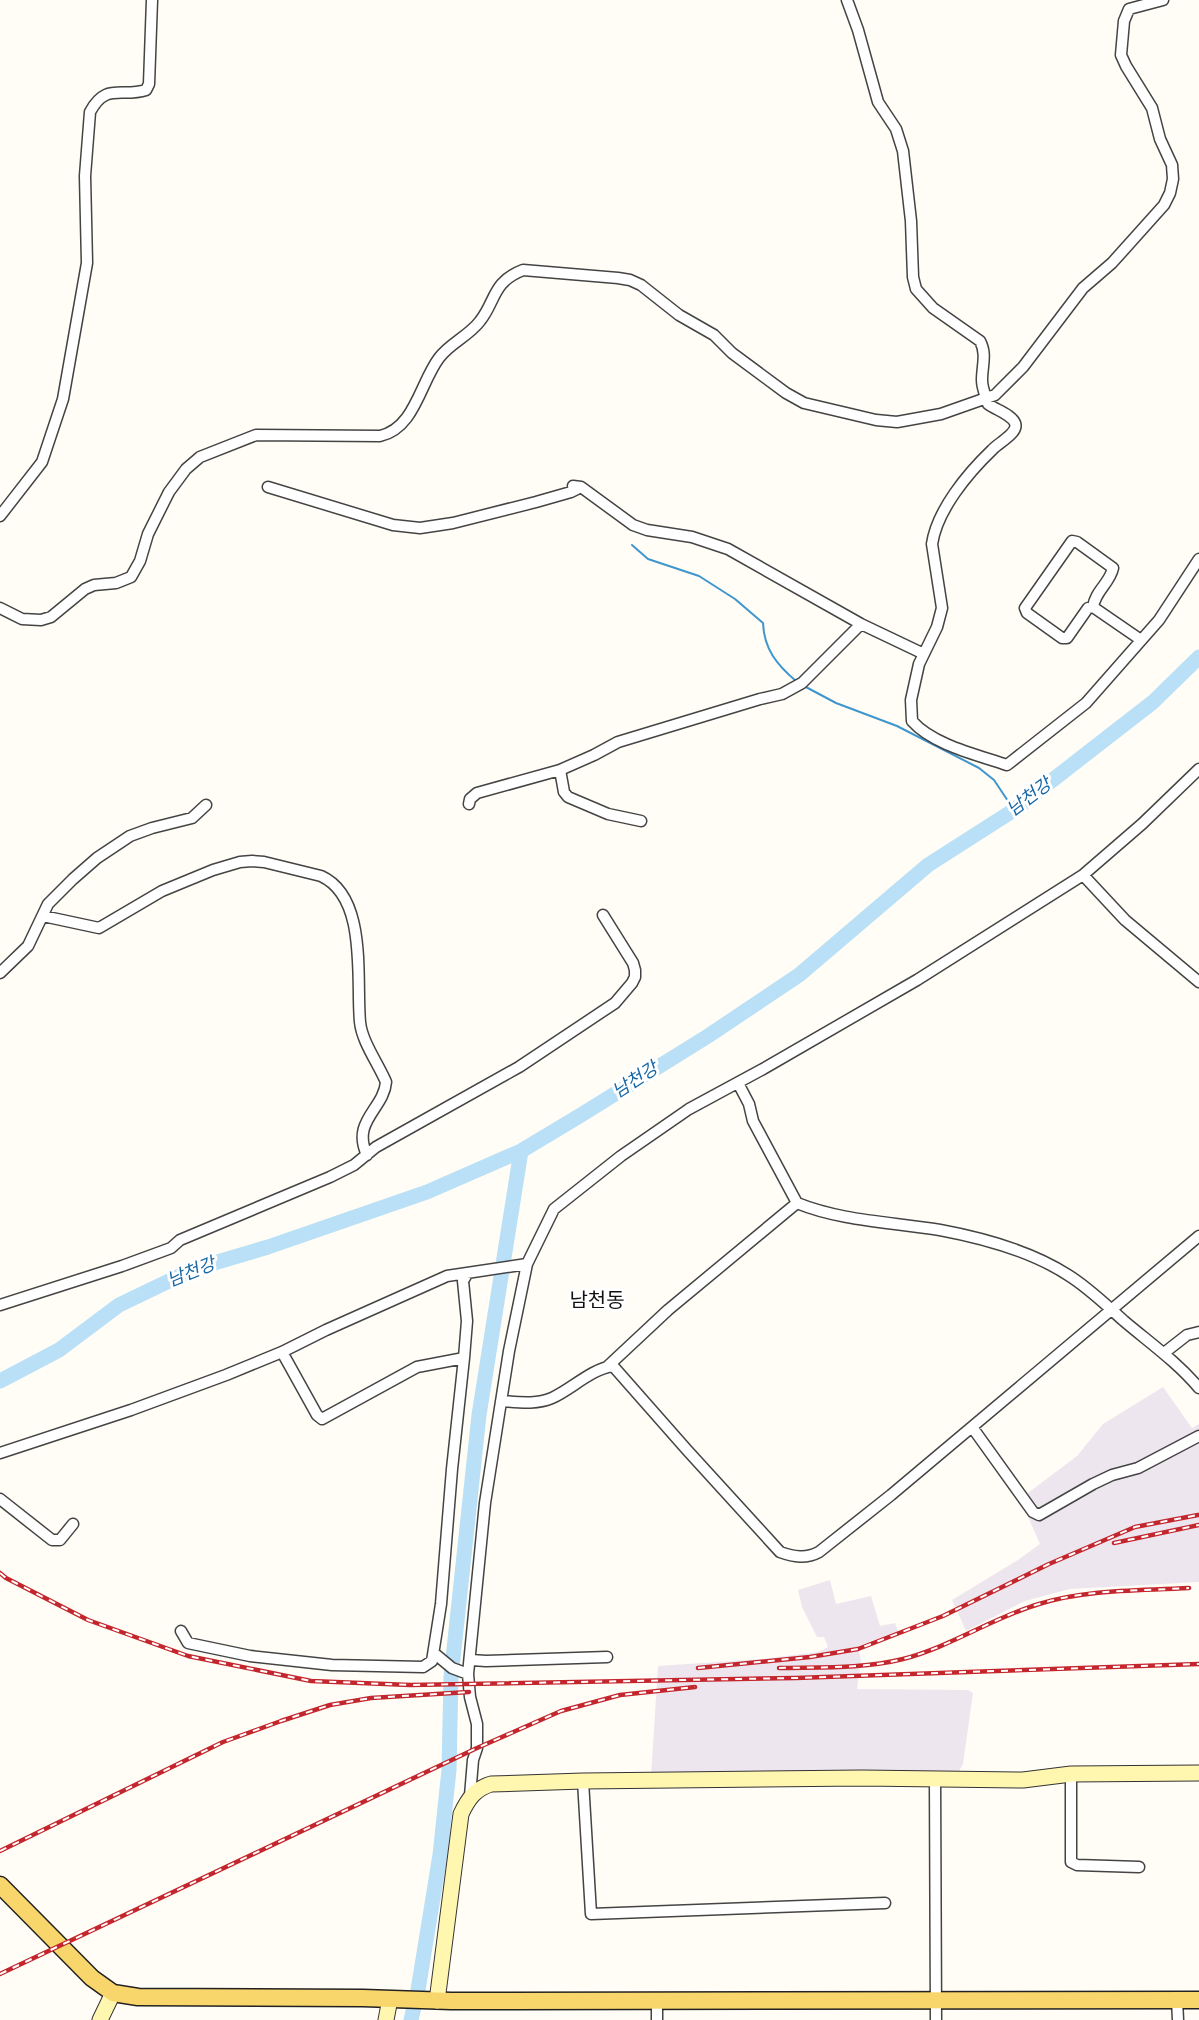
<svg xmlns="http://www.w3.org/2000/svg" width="1199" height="2020" font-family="'Roboto Serif','Noto Sans KR',serif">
	<rect width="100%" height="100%" fill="#fffdf5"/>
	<path fill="#eee6ef" d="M1163,1387L1192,1428L1199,1424V1582L1070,1589L1025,1601L966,1631L952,1600L1018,1560L1040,1544L1020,1499L1077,1456L1103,1424Z
		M830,1580L836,1604L871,1596L880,1626L895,1623L898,1631L858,1646L861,1661L857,1689L968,1690L973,1693L963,1764L958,1773L651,1776L658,1666L762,1659L818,1652L828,1647L824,1637H817L802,1607L798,1590Z"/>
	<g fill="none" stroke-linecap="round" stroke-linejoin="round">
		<path stroke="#3f96cf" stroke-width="2" d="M632,545L648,559L699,576L735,599L763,623C764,649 777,665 796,681
			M804,686L836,703L897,726L979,768L994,780L1014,810"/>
		<path stroke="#b9e0f7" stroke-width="15" d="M0,1381L59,1350L119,1305L194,1269L268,1247L427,1192L521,1151L581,1115L708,1036L799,975L928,865L1014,810L1153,702L1199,657
			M411,2020L418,1990L440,1855L449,1770L451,1677L479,1415L521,1151"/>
		<defs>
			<path id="street" d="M847,0L858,30L878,102L896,129L903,151L911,221L913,277L916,289L933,308L980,341C987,354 982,366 982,380C982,389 986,396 988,404C996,410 1011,414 1015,423C1019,433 998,443 992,450C968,473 937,510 932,544L942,608L937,627L919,664L911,700L912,721C933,745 978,755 1007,765L1086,703L1159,620L1199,559
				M573,486L581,487L633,525L647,530L692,537L728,549L861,624L924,654
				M268,487L393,525L420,528L453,523L536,502L571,492L581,487
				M0,516L42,462L63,399L87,263L85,176L90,112C106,82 121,98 146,90L149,84L152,0
				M1093,607C1095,591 1110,583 1113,568L1077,542L1072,541L1025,608L1027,613L1062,638H1067L1088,608L1093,607L1141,640
				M0,608L22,619L41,620L51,617L85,589L94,585L116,583L131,577L140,561L148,534L169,492L186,469L200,457L256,435L380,436C415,428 420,383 439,358C450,343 469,336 480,321C496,301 492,282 523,270L618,278L630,280L641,285L679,315L714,335L732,353L786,393L804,403L876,420L897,422L941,414L995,395L1023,367L1083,288L1112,263L1164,205L1170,193L1173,179L1172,165L1160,139L1152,108L1126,66L1121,55L1124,21L1129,9L1163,0
				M560,770L564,792L568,797L608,814L641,821
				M469,804L470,799L477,793L560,770L594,755L618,742L760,699L782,694L802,683L861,624
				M1083,875L1125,920L1199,982
				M43,916L99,928L162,891L213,870L240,862L252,861L264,862L321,876C368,897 356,980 360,1022C362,1042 378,1063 386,1082C384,1109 351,1121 367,1155
				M0,973L28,946L48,904L73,879L97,858L130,836L152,828L192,818L206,805
				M797,1203C841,1221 892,1222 940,1230C983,1238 1031,1251 1068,1275C1089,1288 1106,1305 1124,1321C1150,1343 1177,1362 1199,1388
				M0,1305L122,1266L171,1248L180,1240L330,1177L354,1165L376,1147L519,1067L615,1003L632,983L635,977V970L633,963L603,915
				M282,1352L317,1415L322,1419L417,1367L464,1358
				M1164,1353L1187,1335L1199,1332
				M607,1367L668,1310L797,1203L753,1121L749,1104L738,1083
				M501,1401C517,1402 536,1405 552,1398C572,1389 591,1369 613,1366L687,1450L780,1552C794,1557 806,1559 819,1552L891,1495L1199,1236
				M972,1427L1033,1512L1039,1515L1093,1484L1112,1475L1138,1468L1199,1436
				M0,1453L131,1410L226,1375L282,1352L326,1330L447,1276L527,1264
				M0,1499L52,1540H60L73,1524
				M181,1631L188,1643L250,1656L332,1665L423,1667L432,1661L441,1604L452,1469L464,1358L467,1321L463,1281L467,1274
				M434,1653L452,1668L468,1674
				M471,1660L486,1661L607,1657
				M1071,1774V1862L1077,1865L1139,1867
				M935,1778L936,2020
				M583,1781L591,1914L885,1903
				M470,1796L473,1760L477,1748V1724L470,1697L468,1674L485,1503L509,1351L527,1264L554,1209L621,1156L689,1109L763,1069L917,980L1083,875L1142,824L1199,769
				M1177,2000L1178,2020
				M657,2001V2020"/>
			<path id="secondary" d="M437,2001L461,1814C468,1799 475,1789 491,1784L583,1781L862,1778L1023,1780L1071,1774L1199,1773
				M100,2020L113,1993
				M386,2020L390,1999"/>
			<path id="primary" d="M0,1885L92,1978L113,1993L138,1997L363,1998L451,2001L1199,2000"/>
		</defs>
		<use href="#street" stroke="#444" stroke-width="13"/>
		<use href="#secondary" stroke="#333" stroke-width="17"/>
		<use href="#primary" stroke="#222" stroke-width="19"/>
		<use href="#street" stroke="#fff" stroke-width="10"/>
		<use href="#secondary" stroke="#fff6b0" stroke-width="15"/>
		<use href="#primary" stroke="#f9d66b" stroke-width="16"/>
		<defs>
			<path id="rail" d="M1114,1543L1199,1525
				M0,1573L6,1578L88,1620L188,1656L311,1681L410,1685L796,1678L1199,1664
				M698,1668L810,1657L858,1649L943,1616L1049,1564L1135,1527L1198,1515
				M779,1668C820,1667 863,1669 903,1659C950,1647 992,1618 1039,1604C1087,1589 1139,1591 1189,1588
				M0,1851L223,1742L281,1721L330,1705L371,1698L469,1692
				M0,1974L477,1748L561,1711L620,1695L695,1687"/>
		</defs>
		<use href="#rail" stroke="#c4262e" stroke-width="4.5"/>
		<use href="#rail" stroke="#fff" stroke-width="2" stroke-dasharray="7" stroke-linecap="butt"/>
	</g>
	<g text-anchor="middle" stroke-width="6" stroke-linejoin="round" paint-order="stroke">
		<g font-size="18" font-style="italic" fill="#1768a6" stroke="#fff">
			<text transform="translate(1029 797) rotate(-37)" y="6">남천강</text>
			<text transform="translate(635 1080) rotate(-33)" y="6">남천강</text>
			<text transform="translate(191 1272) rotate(-22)" y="6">남천강</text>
		</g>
		<g font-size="20" fill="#111" stroke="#fff">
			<text x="597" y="1307">남천동</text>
		</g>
	</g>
</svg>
